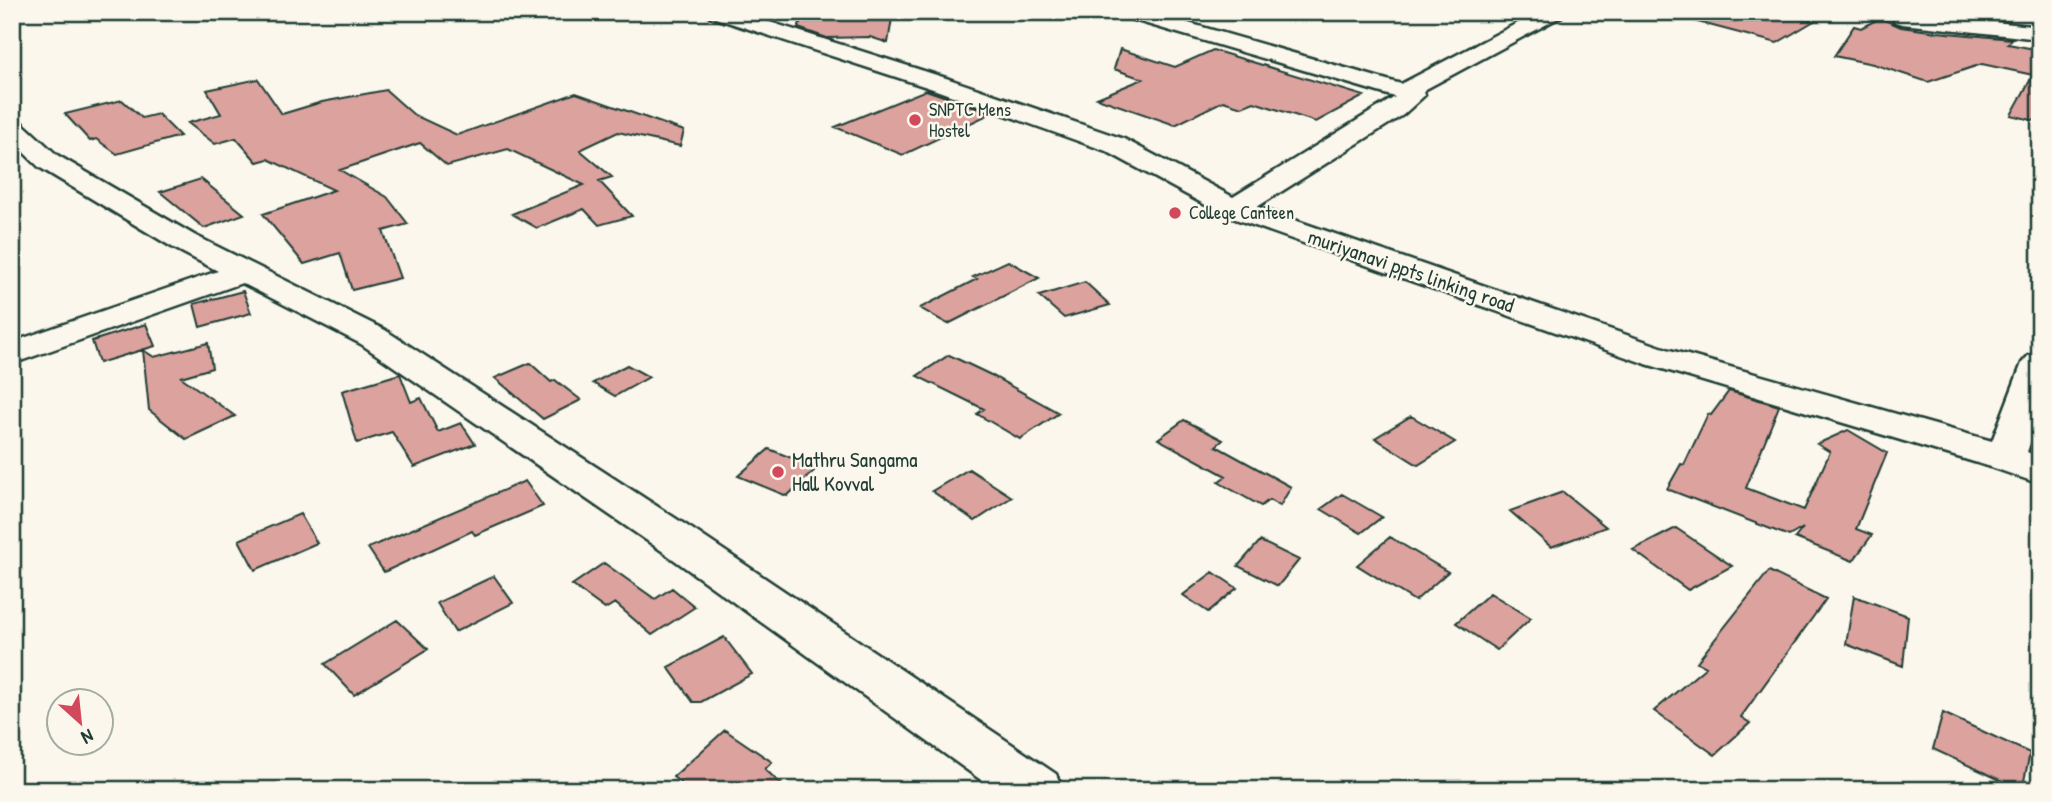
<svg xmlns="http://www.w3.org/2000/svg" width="2052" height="802" font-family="'Patrick Hand',sans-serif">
	<rect width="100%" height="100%" fill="#fbf7ec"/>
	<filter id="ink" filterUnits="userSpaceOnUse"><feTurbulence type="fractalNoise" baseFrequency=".0143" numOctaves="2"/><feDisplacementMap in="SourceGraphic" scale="14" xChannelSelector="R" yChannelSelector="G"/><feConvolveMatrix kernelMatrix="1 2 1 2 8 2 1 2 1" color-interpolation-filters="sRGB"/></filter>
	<g filter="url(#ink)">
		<path fill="#dca29e" stroke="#1f3d34" stroke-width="2" d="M893,12L888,43L870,37L827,38L798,28L804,13Z
			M1691,12H1772L1814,21L1777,43L1690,20Z
			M1880,18L1901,27L1937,32L2012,39L2008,44L2040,50V122L2011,115L2033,75L1982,64L1928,82L1873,64L1834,56L1854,26L1861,28Z
			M1120,49L1175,67L1213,50L1364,96L1316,122L1254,102L1242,107L1223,101L1175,125L1097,98L1143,79L1114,69Z
			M258,79L282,114L322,102L386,90L414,115L457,135L576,93L684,131L680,146L618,132L580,150L612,177L599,181L632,216L599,225L584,209L537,228L512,214L584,185L508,149L447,166L420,143L340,170L387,197L408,224L383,231L400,278L352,290L340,253L304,264L263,214L334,190L268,159L257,162L236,138L215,144L188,123L221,114L207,90Z
			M926,90L992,113L903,155L835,127Z
			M122,100L142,118L158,114L180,136L117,154L96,139L90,141L65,114Z
			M201,179L244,214L204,228L160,192Z
			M1008,261L1039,278L948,324L920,308L977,279L973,277Z
			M1085,282L1110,305L1064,318L1039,296Z
			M243,291L251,313L200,327L194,304Z
			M146,324L155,346L99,363L92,341Z
			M208,343L212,368L181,377L235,416L186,439L149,410L143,350L154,357Z
			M949,355L991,375L1059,413L1020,439L977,414L984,409L917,376Z
			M530,363L551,382L555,380L581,400L543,419L495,378Z
			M627,365L649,377L615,396L593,383Z
			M400,374L411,402L421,398L438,432L461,423L475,444L414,467L392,432L357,443L342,391Z
			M1729,391L1779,406L1746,488L1804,510L1830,452L1817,444L1848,430L1887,453L1856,529L1872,535L1853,561L1795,538L1803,528L1789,536L1667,489L1681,464L1684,465L1708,414L1711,415Z
			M1411,416L1455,442L1418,465L1375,438Z
			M1184,420L1223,440L1216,446L1291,487L1280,506L1269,500L1261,506L1218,482L1226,476L1158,439Z
			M769,449L817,468L787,496L738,476Z
			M969,469L1012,497L975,521L932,491Z
			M525,481L543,506L475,535L472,531L384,572L368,548Z
			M1563,492L1606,527L1551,547L1510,511Z
			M1342,494L1382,517L1361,533L1321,509Z
			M300,514L317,543L255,570L239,540Z
			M1676,528L1732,566L1688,590L1633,550Z
			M1390,537L1448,572L1415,601L1357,565Z
			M1260,541L1299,560L1278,586L1238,566Z
			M604,563L655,599L672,588L695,607L652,635L615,603L605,609L572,585Z
			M1769,571L1826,599L1741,717L1750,723L1715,755L1654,711L1706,667L1697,662Z
			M1213,572L1237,588L1208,612L1183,595Z
			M494,576L513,603L455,632L437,603Z
			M1490,593L1531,618L1497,650L1456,623Z
			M1854,596L1908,616L1903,666L1846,644Z
			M397,620L428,649L354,695L325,664Z
			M724,637L752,674L701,702H693L668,667Z
			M1943,713L2030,753L2022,790L1933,749Z
			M725,730L772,762L765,769L787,790H690L673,777Z"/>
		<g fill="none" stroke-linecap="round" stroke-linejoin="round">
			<defs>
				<path id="minor" d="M706,12H738L949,79L1124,139L1233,197L1395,97L1120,16L1117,12H1150L1401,84L1539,12H1565L1562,16L1424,90L1425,95L1403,115L1257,207L1670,350L1992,441L2022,363L2028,356L2040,353V414L2027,452L2040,457V484L1991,467L1646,364L1224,215L1106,151L933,89L709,16Z
					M1906,12L2040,27V39L1902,24L1895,22L1892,18L1895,14Z
					M12,119L21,122L57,155L194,235L385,330L692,529L1056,774L1063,790H995L662,551L361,344L242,283L12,364V342L218,271L172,247L39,167L12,141Z"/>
			</defs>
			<use href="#minor" stroke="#1f3d34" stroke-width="5"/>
			<use href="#minor" fill="#fbf7ec" fill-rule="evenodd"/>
		</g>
	</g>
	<g fill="#d1495b" stroke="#fbf7ec" stroke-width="2.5">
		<circle cx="915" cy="120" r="7"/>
		<circle cx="1175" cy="213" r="7"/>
		<circle cx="778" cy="472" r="7"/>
	</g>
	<g text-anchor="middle" stroke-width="5" stroke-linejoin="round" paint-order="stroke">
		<g font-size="18" fill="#1f3d34" stroke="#fbf7ec" text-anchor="start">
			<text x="929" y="116">SNPTC Mens<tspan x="929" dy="21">Hostel</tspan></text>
			<text x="1189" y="219">College Canteen</text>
		</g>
		<g font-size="21" fill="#1f3d34" stroke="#fbf7ec">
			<text transform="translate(1411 271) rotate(19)" y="7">muriyanavi ppts linking road</text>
		</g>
		<g font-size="21" fill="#1f3d34" stroke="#fbf7ec" text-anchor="start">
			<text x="792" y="467">Mathru Sangama<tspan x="792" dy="24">Hall Kovval</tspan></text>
		</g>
	</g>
	<rect width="2052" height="802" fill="none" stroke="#fbf7ec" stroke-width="42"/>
	<rect x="21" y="21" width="2010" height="760" fill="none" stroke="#1f3d34" stroke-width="2.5" filter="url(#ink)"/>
	<g transform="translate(80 722) rotate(153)"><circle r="33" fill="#fbf7ec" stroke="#a3ada2" stroke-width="2"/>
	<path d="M0-5L12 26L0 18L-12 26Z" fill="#d1495b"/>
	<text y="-10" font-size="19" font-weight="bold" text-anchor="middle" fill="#1f3d34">N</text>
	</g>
</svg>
